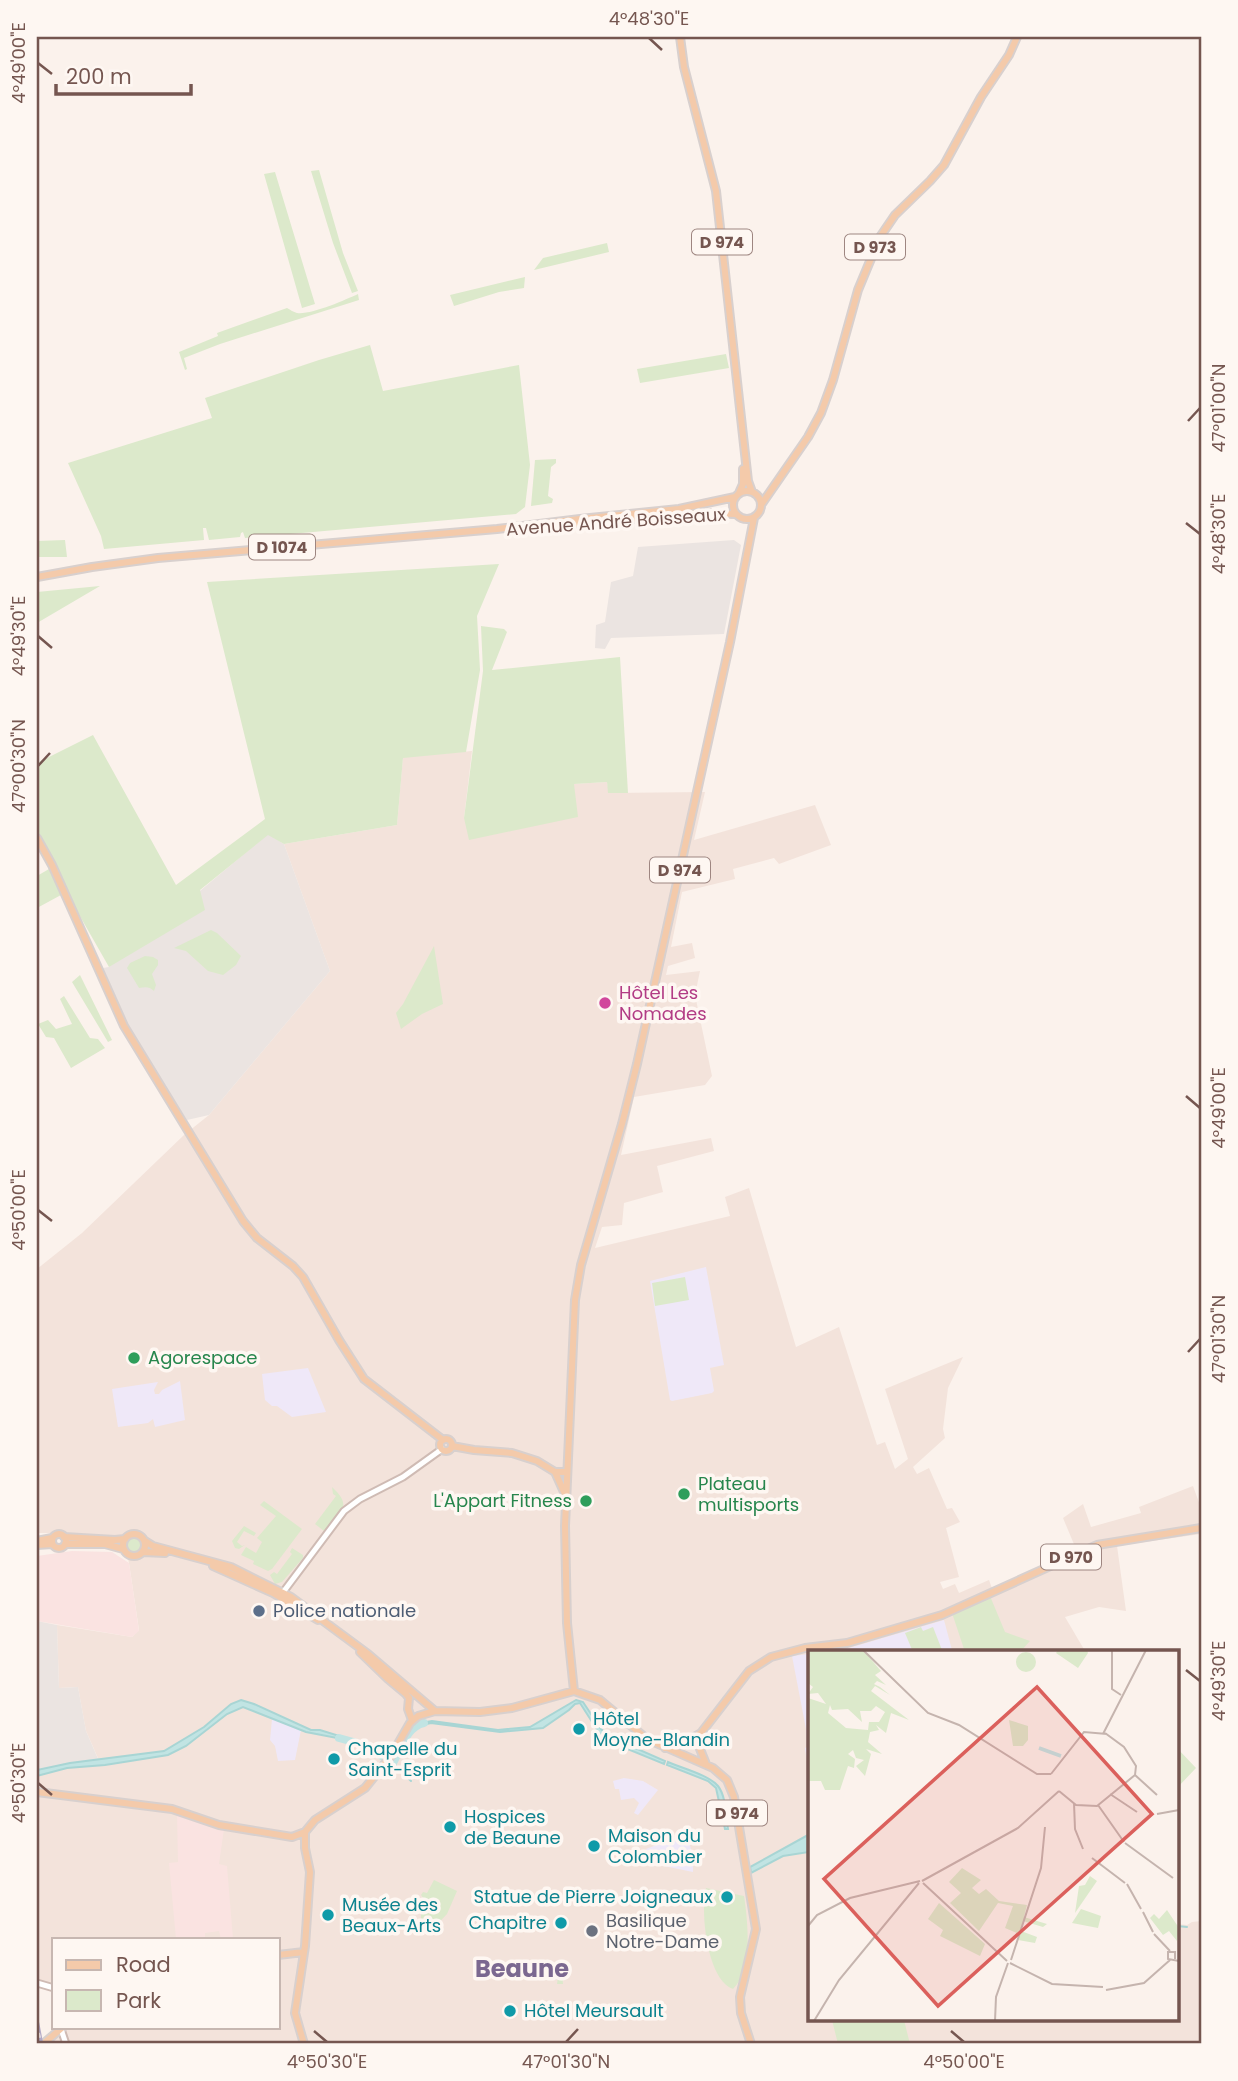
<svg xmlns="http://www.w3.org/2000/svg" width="1238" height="2081" font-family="Poppins,sans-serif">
	<rect width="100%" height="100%" fill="#fbf2ec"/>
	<path fill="#f3e3db" d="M472,751L464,818L573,784L607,782L609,793L705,792L694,840L815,805L831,845L779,864L774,858L733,869L735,879L682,892L671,947L692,943L695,958L668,966L666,975L700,971L695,995L712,1076L705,1085L634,1097L621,1155L711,1138L714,1151L657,1166L663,1192L624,1203L622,1225L602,1227L595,1248L730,1216L725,1197L749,1188L796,1347L839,1327L877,1445L885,1442L895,1469L908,1459L885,1389L963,1357L948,1388L943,1429L945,1438L913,1467L917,1474L929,1468L947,1509L952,1508L960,1522L946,1528L959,1577L940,1582L943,1589L955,1584L959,1593L989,1580L993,1591L1076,1549L1063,1518L1083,1504L1091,1527L1141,1513L1139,1507L1193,1486L1201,1508V1534L1117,1546L1126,1611L1099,1607L1065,1617L1085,1651L1083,1652H809V2020H1177V1924L1187,1925L1192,1922L1201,1921V2044H47L59,2027H278V1939H54V1992L37,1986V1776L67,1768L101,1765L86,1731L78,1687L59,1688L57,1625L132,1637L139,1630L129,1563L122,1537L69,1533H37V1269L82,1233L184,1135L209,1115L330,971L284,844L397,825L403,757Z"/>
	<path fill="#fae3e1" d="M72,1551L112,1552L129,1563L139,1631L132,1637L37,1621V1556Z
		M177,1814L224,1829L219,1864L227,1866L233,1939H221L219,1931L205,1933V1937L176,1939L169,1863L178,1862Z"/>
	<path fill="#ebe4e1" d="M734,540L741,545L724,634L611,638L605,649L595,648L596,625L605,622L611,582L633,576L638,547Z
		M268,834L284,844L330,971L209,1115L187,1120L131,1033L103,968L109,967Z
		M37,1621L57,1625L59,1688L78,1687L86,1731L99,1761L70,1763L37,1770Z"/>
	<path fill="#efe8f8" d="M706,1267L724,1365L710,1368L714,1391L712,1393L672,1401L670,1400L650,1281Z
		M308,1368L326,1412L292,1417L277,1406H272L265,1400L262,1374Z
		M180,1381L185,1420L155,1427L153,1419L148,1423L118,1427L112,1389L158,1382L154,1390L155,1394H159L162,1390Z
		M944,1620L952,1650L959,1649L960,1652H819L849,1648Z
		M809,1654V1774L805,1748L807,1747L806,1729L792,1656Z
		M272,1719L301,1730L295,1760L278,1761L275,1746L270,1740Z
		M624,1778L643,1781L658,1790L638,1815L634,1813L639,1803L634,1798L621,1800L619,1789H615L613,1781Z
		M687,1833L693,1858V1872L654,1864L646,1849Z"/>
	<path fill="#dce9cb" d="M319,170L343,253L358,291L352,293L333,243L311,171Z
		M275,172L315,304L302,308L264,174Z
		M607,243L609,252L534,270L543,258Z
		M525,277L524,288L499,292L454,306L450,295Z
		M358,294L359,300L220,344L184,358L187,369L185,370L179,352L218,336L217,333L287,308C291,310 293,312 297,313C311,315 345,300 358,294Z
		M370,345L383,391L519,365L530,465L525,507L516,514L245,538L243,532L241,533L240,537L209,540L206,528H203L204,540L104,549L101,536L68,463L212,418L205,398L319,360Z
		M726,354L729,368L640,383L637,369Z
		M556,459V463L551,467L548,496L553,499L552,503L531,506L535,460Z
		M65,540L67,557H37V541Z
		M499,564L477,616L480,670L466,752L403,758L397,825L284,844L268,835L200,890L205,910L109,967L37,841V763L93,735L176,885L265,819L207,582Z
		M100,586L37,623V592Z
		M481,626L504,629L507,632L492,670L620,657L628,793H608L607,782L574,784L578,817L469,840L464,818L483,671Z
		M49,869L61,895L37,908V876Z
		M211,930L217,933L241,956L236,965L223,975L208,971L186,951L174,948Z
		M434,946L443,1004L422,1014L401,1029L396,1013L403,1004Z
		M145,956L153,957L158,960V965L152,974L156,985L154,991C149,986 145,987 139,988L127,968L130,963Z
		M80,975L112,1040L108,1042L72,982Z
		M64,996L90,1038L98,1039L105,1048L71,1068L54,1038L46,1037L38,1024L48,1020L56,1029L72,1024L60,999Z
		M685,1277L689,1300L655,1306L652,1283Z
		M332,1487C338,1493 345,1499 343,1508L324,1531L315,1524L336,1496L333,1494Z
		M264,1501L302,1529L272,1569L268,1571L253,1564L254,1561L241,1555L246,1547L256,1553L262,1542L257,1538L276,1516L260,1505Z
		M244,1526L256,1533L254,1536L244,1531L237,1542L242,1546L245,1545L239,1549L235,1548L232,1541Z
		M126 1545a8 8 0 1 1 16 0a8 8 0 1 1-16 0Z
		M292,1548L303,1555V1558L282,1582L275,1584L270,1575L274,1572L277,1574L292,1554L290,1552Z
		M990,1596L1005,1632L1030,1641L1020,1652H965L952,1613Z
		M921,1627L923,1631L933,1627L942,1650L937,1652H913L905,1633Z
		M1177,1748L1196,1768L1177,1788Z
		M434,1880L457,1891L447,1914L431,1931L421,1927V1908L424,1899L421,1895L423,1892L427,1893Z
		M706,1888L744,1896C748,1921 753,1971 733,1989C707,1980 700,1911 706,1888Z
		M555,1963L571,1967V1974L562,1973L563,1984H557L558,1977L552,1975Z
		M832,2020H904L910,2044H838Z"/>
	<path fill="#c1e4e3" stroke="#a8d5d4" stroke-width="2" d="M241,1700L254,1704L311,1730H320L346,1738L347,1740L306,1732L243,1707L227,1714L186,1746L168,1755L105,1765L67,1768L37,1776V1770L70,1763L164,1751L204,1727L231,1704Z
		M576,1700L583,1702L601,1729L610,1737L665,1761L664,1764L603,1739L580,1703L575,1704L569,1710L543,1728L500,1732L431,1723L418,1726L416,1724L432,1721L498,1730L530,1727Z
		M668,1762C681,1768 709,1775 718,1786C726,1796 726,1816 728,1829H725L716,1788L708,1781L667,1765Z
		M808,1835L809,1852L783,1856L751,1873L750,1867Z"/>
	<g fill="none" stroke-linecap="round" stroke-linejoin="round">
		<path stroke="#a8d5d4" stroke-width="2" d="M393,1763L411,1781
			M1177,1926L1187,1927"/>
		<path stroke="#c1e4e3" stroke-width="8" d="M339,1738L357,1743
			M366,1746L393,1763C401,1749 407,1726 424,1723"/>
		<defs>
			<path id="minor" d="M281,1595L344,1511L360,1499L403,1477L442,1449
				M37,1983L54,1988
				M61,2029L66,2044"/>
			<path id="major" d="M680,37L684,67L716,191L748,481L752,492
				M733 505a14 14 0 1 1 28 0a14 14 0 1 1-28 0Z
				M739,493L743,484V469
				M761,505L808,437L821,413L833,380L858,290L880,237L895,215L930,181L944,165L981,97L1009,55L1017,37
				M537,527L703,513L735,514
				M37,577L92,567L158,558L497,529L580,519L679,509L735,497
				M37,838L52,865L124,1026L243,1221L257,1238L293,1266L303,1277L339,1340L364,1379L443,1440
				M440 1445a6 6 0 1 1 12 0a6 6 0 1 1-12 0Z
				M452,1446L474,1450L512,1453L537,1461L555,1472H567
				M555,1472L564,1492
				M123 1545a11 11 0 1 1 22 0a11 11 0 1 1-22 0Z
				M52 1541a7 7 0 1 1 14 0a7 7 0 1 1-14 0Z
				M64,1537L115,1540L125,1539
				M37,1541L52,1538
				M145,1541L153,1546L231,1567L291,1597L368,1654L435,1711
				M65,1544H105L123,1549
				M37,1545L52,1544
				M143,1552L165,1553
				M213,1566L273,1593L318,1620
				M360,1652L388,1679L406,1694L409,1698L408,1709L412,1720
				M574,1691L567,1623L565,1526L575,1300L581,1265L622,1124L637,1064L730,642L754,518
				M701,1733L700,1749L706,1764
				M665,1748L689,1740L701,1733L749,1671L771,1657L805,1648L847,1643L942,1615L1097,1545L1201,1528
				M37,1792L172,1809L219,1825L292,1837L305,1832
				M278,1955L304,1952
				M43,2044L63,2027
				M304,2044L295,2013L305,1946L310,1872L305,1848V1832L315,1820L365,1788L391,1756L410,1723L418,1716L435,1711L480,1712L512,1708L574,1691L600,1700L647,1739L713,1768L727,1780L734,1797L756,1929L740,1997L741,2013L751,2044"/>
		</defs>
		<use href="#minor" stroke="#cfbbb4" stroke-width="9"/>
		<use href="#major" stroke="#d8d0ce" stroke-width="10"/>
		<use href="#minor" stroke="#fff" stroke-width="5"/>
		<use href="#major" stroke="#f4caaa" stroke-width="6"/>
		<defs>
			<path id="rail" d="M37,2023L41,2044"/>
		</defs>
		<use href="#rail" stroke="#b3aac6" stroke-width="4.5"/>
		<use href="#rail" stroke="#fef7f2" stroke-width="2" stroke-dasharray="5" stroke-linecap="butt"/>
	</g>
	<path fill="none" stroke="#755650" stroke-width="2.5" d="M649,38L662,50M38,63L52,74M1188,421L1200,408M1186,523L1200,534M38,636L52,648M38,766L50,753M1186,1096L1200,1108M38,1210L52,1221M1188,1352L1200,1339M1186,1670L1200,1681M38,1783L52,1795M314,2031L327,2042M951,2031L964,2042M566,2042L578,2029"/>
	<circle fill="#d1479c" stroke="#fef7f2" stroke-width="2.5" cx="605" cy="1003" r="7"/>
	<g fill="#2e9e5b" stroke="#fef7f2" stroke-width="2.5">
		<circle cx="134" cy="1358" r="7"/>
		<circle cx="684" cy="1494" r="7"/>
		<circle cx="586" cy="1501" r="7"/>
	</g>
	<circle fill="#5c6f8a" stroke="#fef7f2" stroke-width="2.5" cx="259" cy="1611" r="7"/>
	<g fill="#0f9aa8" stroke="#fef7f2" stroke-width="2.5">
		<circle cx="579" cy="1729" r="7"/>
		<circle cx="334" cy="1759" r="7"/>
		<circle cx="450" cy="1827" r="7"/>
		<circle cx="594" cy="1846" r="7"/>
		<circle cx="727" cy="1897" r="7"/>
		<circle cx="328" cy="1915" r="7"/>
		<circle cx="561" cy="1923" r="7"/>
		<circle cx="510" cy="2011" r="7"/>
	</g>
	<circle fill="#6b7280" stroke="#fef7f2" stroke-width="2.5" cx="592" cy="1931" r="7"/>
	<g text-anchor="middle" stroke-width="7" stroke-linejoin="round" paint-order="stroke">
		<g fill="#fef7f2" stroke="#9e8681" stroke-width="2">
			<rect x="692" y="229.5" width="60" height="25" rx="5"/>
			<rect x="845" y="234.5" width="60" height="25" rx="5"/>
			<rect x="249" y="534.5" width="66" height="25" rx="5"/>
			<rect x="650" y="857.5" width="60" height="25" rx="5"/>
			<rect x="1041" y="1544.5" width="60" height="25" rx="5"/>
			<rect x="707" y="1800.5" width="60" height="25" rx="5"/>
		</g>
		<g font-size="16" font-weight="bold" fill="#755650">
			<text x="722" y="248">D 974</text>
			<text x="875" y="253">D 973</text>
			<text x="282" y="553">D 1074</text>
			<text x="680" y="876">D 974</text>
			<text x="1071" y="1563">D 970</text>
			<text x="737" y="1819">D 974</text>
		</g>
		<g font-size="18" fill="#755650" stroke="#fef7f2">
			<text transform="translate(616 522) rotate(-4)" y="6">Avenue André Boisseaux</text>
		</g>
		<g font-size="18" fill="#b23c85" stroke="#fef7f2" text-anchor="start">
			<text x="619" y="999">Hôtel Les<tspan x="619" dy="21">Nomades</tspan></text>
		</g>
		<g font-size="18" fill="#27864d" stroke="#fef7f2" text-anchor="start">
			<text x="148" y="1364">Agorespace</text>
			<text x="698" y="1490">Plateau<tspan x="698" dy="21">multisports</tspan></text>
			<text x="572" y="1507" text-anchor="end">L'Appart Fitness</text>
		</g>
		<g font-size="18" fill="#4e5e75" stroke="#fef7f2" text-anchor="start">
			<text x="273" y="1617">Police nationale</text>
		</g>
		<g font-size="18" fill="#0d838f" stroke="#fef7f2" text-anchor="start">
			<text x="593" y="1725">Hôtel<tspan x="593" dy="21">Moyne-Blandin</tspan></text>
			<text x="348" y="1755">Chapelle du<tspan x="348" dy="21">Saint-Esprit</tspan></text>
			<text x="464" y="1823">Hospices<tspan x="464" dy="21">de Beaune</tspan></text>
			<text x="608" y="1842">Maison du<tspan x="608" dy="21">Colombier</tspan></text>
			<text x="713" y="1903" text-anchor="end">Statue de Pierre Joigneaux</text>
			<text x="342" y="1911">Musée des<tspan x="342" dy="21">Beaux-Arts</tspan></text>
			<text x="547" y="1929" text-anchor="end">Chapitre</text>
			<text x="524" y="2017">Hôtel Meursault</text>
		</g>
		<g font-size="18" fill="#5b616d" stroke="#fef7f2" text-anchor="start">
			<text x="606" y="1927">Basilique<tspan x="606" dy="21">Notre-Dame</tspan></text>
		</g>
		<g font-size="24" font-weight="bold" fill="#7b6890" stroke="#fef7f2">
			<text x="522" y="1977">Beaune</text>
		</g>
	</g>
	<g transform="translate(808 1650)">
		<rect width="371" height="371" fill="#fbf2ec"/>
		<path d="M0,0H55L73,21L67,25L78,35L69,31L66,34L72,37L82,45L67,36L63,41L101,70L83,63L78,83L68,75L71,80L62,82L60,92L74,104L58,99L63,104L57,126L48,116L56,110L48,108L45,100L40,104L47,109L46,118L40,116L32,140H17L13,131H0V48L18,54L10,43L0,44L5,37L0,33ZM22,55L24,60L40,59L54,72L52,61H63L68,56L77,62L71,72H61L60,80L38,78L20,63ZM250,0H279L280,3L270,18L248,3ZM208 12a10 10 0 1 1 20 0a10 10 0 1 1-20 0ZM201,70L220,76V90L215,96H205ZM154,218L173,230L164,238L171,244L178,239L191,251L219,255L216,267L239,274L235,277L215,271L213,281L229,287L227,293L210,290L211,284L197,278L205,256L190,253L171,281L142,253L153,243L141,232ZM282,226L289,231L267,263L271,236L277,235ZM131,253L177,294L172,306L132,286L135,280L120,269ZM273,259L293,266L290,278L264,273ZM359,260L371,278L369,291L361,281L355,285L342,268L346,264L351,269Z" fill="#dce9cb" fill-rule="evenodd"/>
		<path fill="none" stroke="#c1e4e3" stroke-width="3.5" d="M231,98L253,106"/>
		<path fill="none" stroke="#c5b4ae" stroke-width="2" d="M55,0L120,63L151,75L229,124H243M304,0V39L313,45M297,83L316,97L328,116L327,125M295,84L338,0M243,124L276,82L299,84M327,125L349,145M251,141L268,155L289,156L327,125M302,144L329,162M266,153L267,179L275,199M290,155L316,192M349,164L371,160M317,193L365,228M284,208L317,233M114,231L210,178L251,141M115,233L199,311M319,234L333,259M335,262L345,282M0,276L9,265L42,248L112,231M346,284L362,301M367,309V302H360V309L371,311M203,310L233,218L237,177M202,313L244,334L295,337M298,340L336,333L362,310M6,371L31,330L111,233M187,371L188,347L200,313"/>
		<path fill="#db605c" fill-opacity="0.15" stroke="#db605c" stroke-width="3.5" d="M229,37L344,164L130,356L16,229Z"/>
		<rect width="371" height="371" fill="none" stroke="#755650" stroke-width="3.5"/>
	</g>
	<rect width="1238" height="2081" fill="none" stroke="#fef7f2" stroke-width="77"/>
	<rect x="52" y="1938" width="228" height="91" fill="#fef7f2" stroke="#c7b7b1" stroke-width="2"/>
	<rect x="66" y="1960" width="35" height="10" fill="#f4caaa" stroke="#c7b7b1" stroke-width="2"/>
	<text x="116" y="1972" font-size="21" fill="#755650">Road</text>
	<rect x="66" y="1990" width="35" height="21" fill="#dce9cb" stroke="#c7b7b1" stroke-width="2"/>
	<text x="116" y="2008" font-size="21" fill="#755650">Park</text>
	<path d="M56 84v10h135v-10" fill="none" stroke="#755650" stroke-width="3.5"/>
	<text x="66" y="84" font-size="21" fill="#755650" stroke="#fef7f2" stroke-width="5" paint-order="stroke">200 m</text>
	<rect x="38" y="38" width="1162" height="2004" fill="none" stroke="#755650" stroke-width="2.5"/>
	<g font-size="18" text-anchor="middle" fill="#755650">
		<text x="649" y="25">4°48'30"E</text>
		<text transform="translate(19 63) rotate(-90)" y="6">4°49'00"E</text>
		<text transform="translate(1219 408) rotate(-90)" y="6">47°01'00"N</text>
		<text transform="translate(1219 534) rotate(-90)" y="6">4°48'30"E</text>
		<text transform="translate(19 636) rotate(-90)" y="6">4°49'30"E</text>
		<text transform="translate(19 766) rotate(-90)" y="6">47°00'30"N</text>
		<text transform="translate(1219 1108) rotate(-90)" y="6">4°49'00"E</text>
		<text transform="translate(19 1210) rotate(-90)" y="6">4°50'00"E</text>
		<text transform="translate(1219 1339) rotate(-90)" y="6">47°01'30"N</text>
		<text transform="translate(1219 1681) rotate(-90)" y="6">4°49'30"E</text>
		<text transform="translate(19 1783) rotate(-90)" y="6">4°50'30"E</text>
		<text x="327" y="2068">4°50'30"E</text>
		<text x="566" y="2068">47°01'30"N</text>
		<text x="964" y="2068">4°50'00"E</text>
	</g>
</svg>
